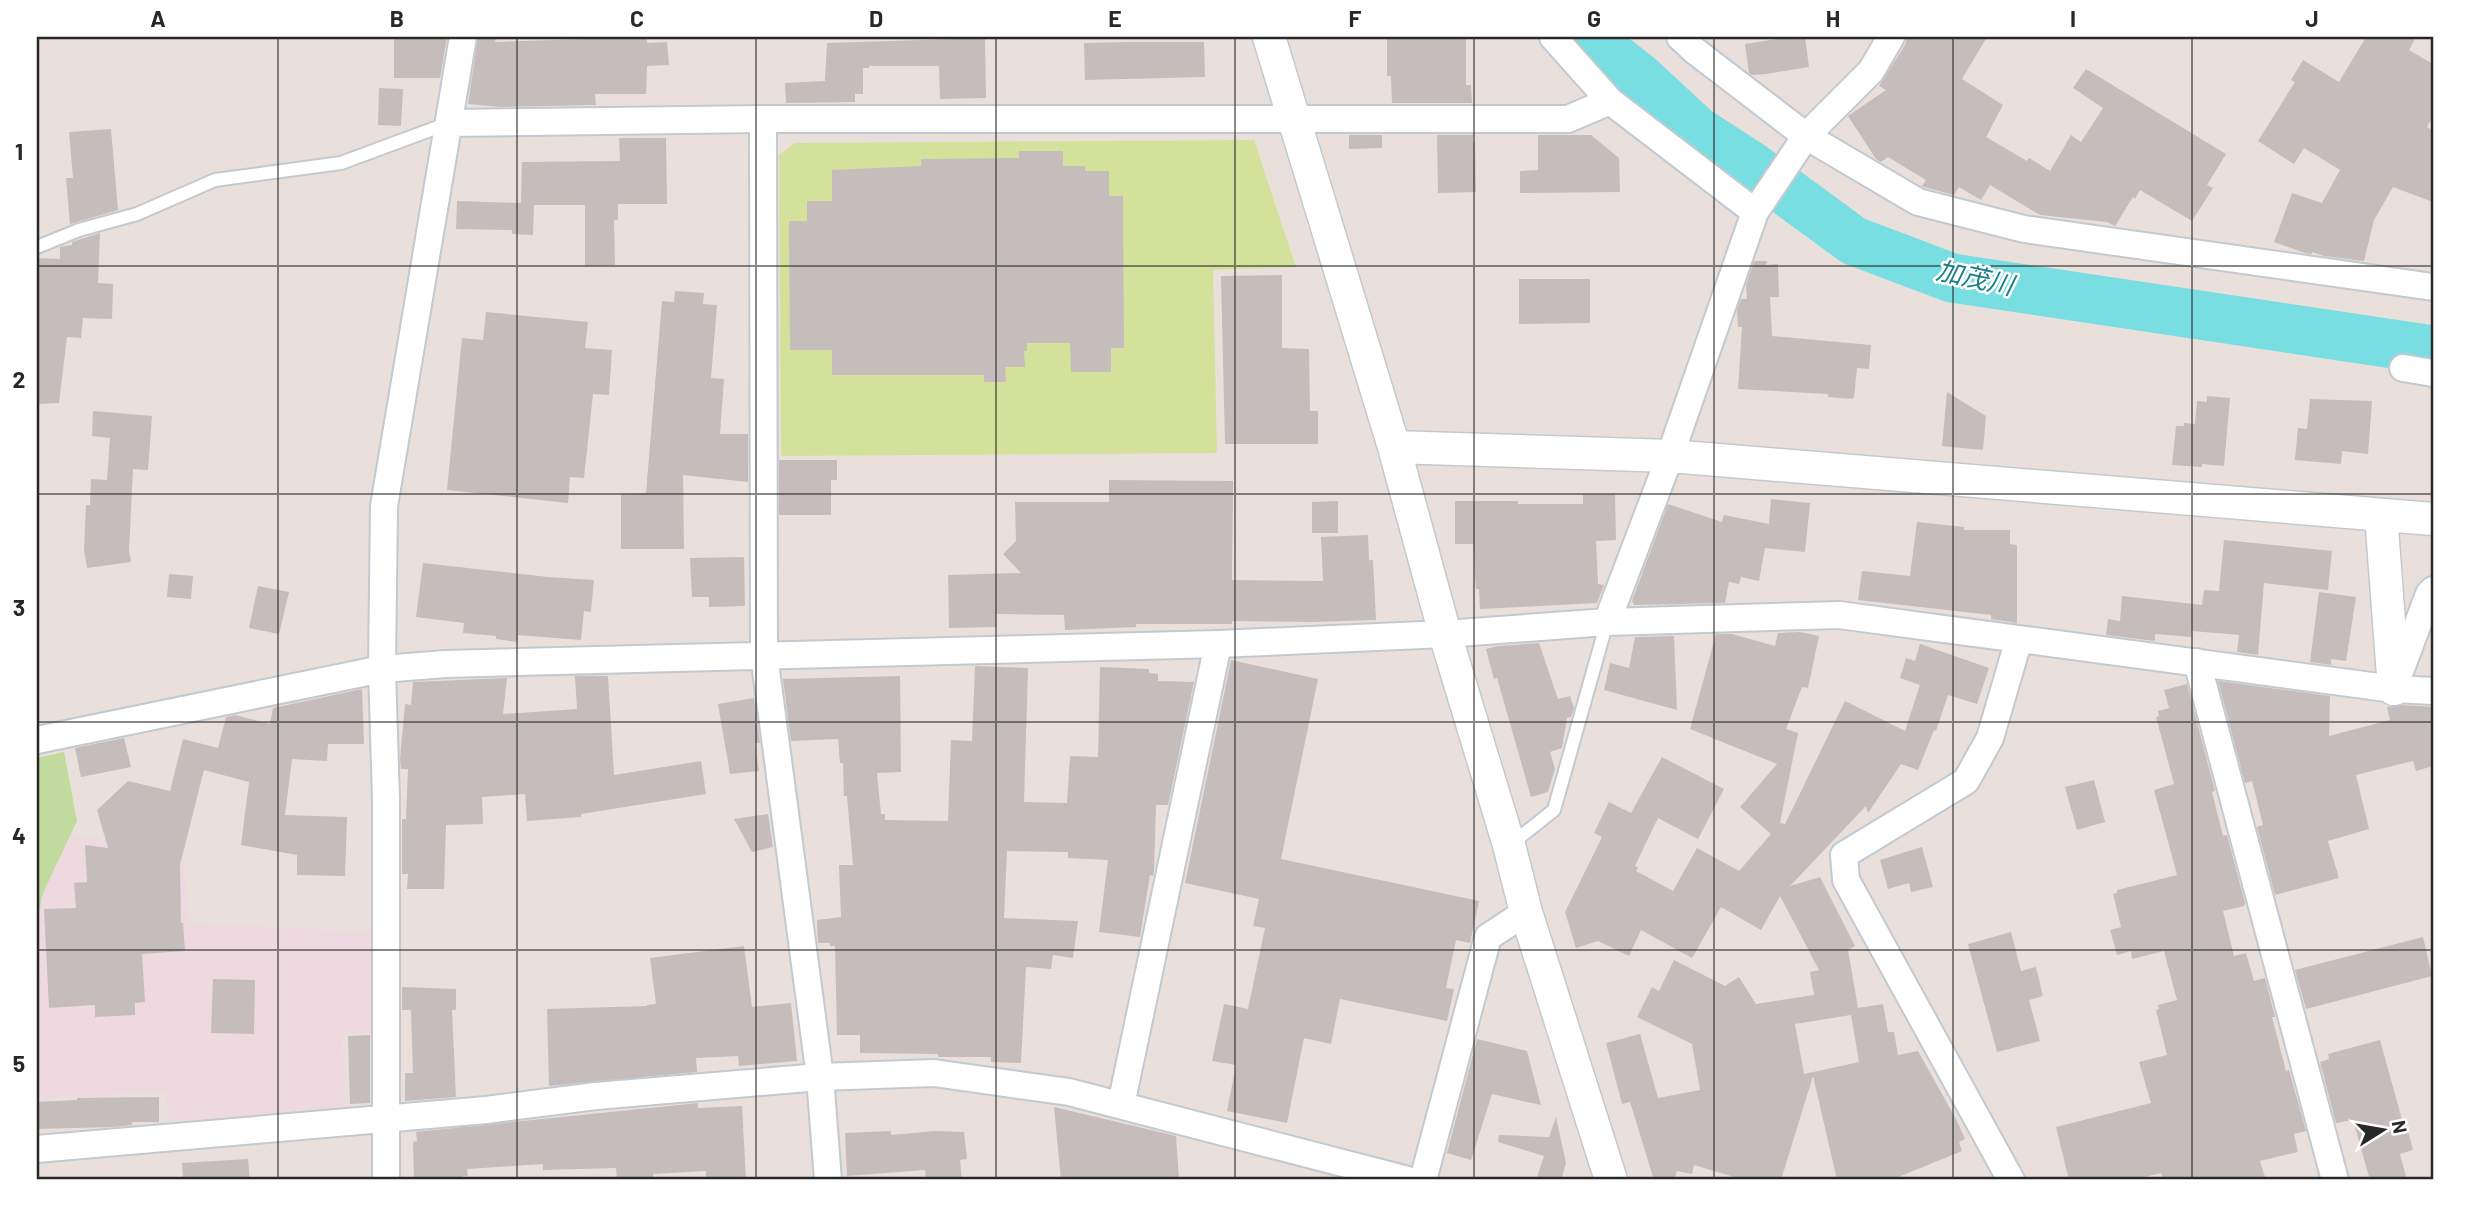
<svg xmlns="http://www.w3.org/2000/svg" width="2470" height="1217" font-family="Barlow,'Noto Sans JP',sans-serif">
	<rect width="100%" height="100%" fill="#e9e0db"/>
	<path fill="#efd9e0" d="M71,833L184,859L189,923L374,932L373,1033L342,1034L345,1111L168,1121L165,1092L37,1098V921L43,893Z"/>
	<path fill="#c1da9d" d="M64,752L77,821L43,893L37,921V758Z"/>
	<path fill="#d4e19a" d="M1254,140L1296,267L1213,270L1217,453L781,456L779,155L795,143Z"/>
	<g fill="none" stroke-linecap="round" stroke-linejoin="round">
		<path stroke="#79dee1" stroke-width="49" d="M1588,37L1640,78L1696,130L1750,165L1854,241L1952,278L2433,350"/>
	</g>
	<path fill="#c5bdbb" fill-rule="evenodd" d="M394,37H447L440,78H394Z
		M478,37H496L495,42L647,37V43L667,42L669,65L647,66L646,94H595L596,105L500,107L468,104Z
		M1790,37H1805L1809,67L1766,74L1752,75L1749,73L1745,44Z
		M1907,37H1987L1962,79L2003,105L1986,137L2027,161L2029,158L2050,171L2071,135L2081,142L2103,108L2073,88L2086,69L2226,154L2207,185L2213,188L2192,221L2140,190L2135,199L2133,197L2115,226L2107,222L2040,215L1990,185L1981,200L1959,187L1954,195L1924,187L1922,186L1926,180L1888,157L1881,162L1876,159L1848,116L1886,90L1879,86L1905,45Z
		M2366,37H2416L2409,50L2433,64V116L2427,127L2433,131V202L2393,187L2374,220L2364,261L2324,256L2312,252V254L2305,253L2274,242L2292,193L2322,203L2340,170L2304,148L2294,164L2258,141L2295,82L2291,80L2303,60L2339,82Z
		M985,38L986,98L940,99L939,66H869V68H863V94H855V102L786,103L785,83L825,81L827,43Z
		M1387,38H1466V85H1471L1472,103H1392L1391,76H1387Z
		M1128,42H1204L1205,77L1085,80L1084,43Z
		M379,88L403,89L401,126L378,125Z
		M111,129L118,210L70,224L66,178H73L69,132Z
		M1349,135H1382V148L1349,149Z
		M1437,135H1473V143L1475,142L1476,192L1438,193Z
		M1538,135H1591L1619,158L1620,192L1520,193V171L1538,170Z
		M619,138H666L667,204H618V220H614L615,265L585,266V205H534L533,235L512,234V230L456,229L457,201L521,203L522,162L620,161Z
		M1019,151H1063V166H1085V171H1109V196H1123L1124,348H1111V372H1071L1070,343H1027V351H1024L1025,367H1005L1006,382H984V375H832V350H790L789,221H807V201H832V170L921,166V159L1019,158Z
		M100,233L98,283L113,284L112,319L83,318L81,338L67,337L59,403L37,404V258L60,259V247L72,245V242Z
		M1754,261H1767L1766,265L1778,264L1779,297H1770L1772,336L1871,345L1869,369L1857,368L1854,397L1852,399L1828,397V394L1738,389L1742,327H1738L1737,310L1741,299H1747L1746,285Z
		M1282,275V348L1309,349L1310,411H1318V444H1225L1221,276Z
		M1519,279H1590V323L1519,324Z
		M675,291L704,293L703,304L717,305L711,378L724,379L720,434H748V482L683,475L684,549H621V494L646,493L662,301L674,302Z
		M486,312L588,322L585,348L612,350L609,395L593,394L584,478L570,477L568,503L447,490L462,338L483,340Z
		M1947,392L1986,416L1983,450L1942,446Z
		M2207,396L2230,398L2224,466L2202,464V467L2172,465L2176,426H2184V423L2195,424L2197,401L2207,402Z
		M2310,399L2372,401L2368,454L2342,451L2341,464L2295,460L2298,428L2307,429Z
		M93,411L152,416L148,470L133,469L129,551L131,562L87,568L84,550L86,505H90L91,479L107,480L110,438L92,436Z
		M779,460H837V480H831V515H779Z
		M1109,480L1233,481L1232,580L1323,581L1321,537L1368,535L1369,560H1373L1376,620L1312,622L1232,621V624H1136V627L1065,630L1064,615L996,614L997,627L949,628L948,575L1021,573L1003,554L1016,541L1015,502H1109Z
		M1583,494H1615L1616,540L1596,541L1598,584L1604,585L1597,603L1480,609L1479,589H1476L1473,544H1455V501H1518V504H1583Z
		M1771,499L1810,503L1805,552L1765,548L1759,581L1741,577L1739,584L1729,582L1725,603L1634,605L1632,601L1668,504L1722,522L1724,515L1769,524Z
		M1338,501V533H1312V502Z
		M1917,522L1964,527V530H2010V544L2017,545V623L1991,619V615L1858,600L1862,571L1910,576Z
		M2224,540L2332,551L2328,590L2264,583L2258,655L2237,652L2239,635L2192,631L2191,637L2155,634V641L2106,635L2108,619L2120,621L2122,596L2202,605L2204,590L2219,591Z
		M744,557L745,606L709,607V597H692L690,558Z
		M423,563L548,577L594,580L591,612L584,611L581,640L518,635L517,642L496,639V636L463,633L464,623L416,617Z
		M169,574L193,576L191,599L167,597Z
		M258,586L289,592L279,634L249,628Z
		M2319,592L2356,597L2346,661L2331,659V665L2310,662Z
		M1800,632L1819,636L1808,688L1802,687L1786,729L1798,733L1780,823L1785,824L1845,701L1905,731L1920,685L1900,678L1906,658L1915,661L1920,644L1989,668L1977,704L1948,695L1936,731L1934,730L1918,770L1901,764L1868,813L1866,806L1790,886L1820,877L1855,946L1848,950L1858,1008L1883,1004L1888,1032H1894L1898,1055L1918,1051L1956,1119L1965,1139L1959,1142L1962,1151L1891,1180H1837L1813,1076L1781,1180H1744L1694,1165L1692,1174L1677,1171L1674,1180H1654L1630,1102L1622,1104L1606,1043L1640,1034L1658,1098L1700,1090L1692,1044L1637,1017L1652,987L1659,991L1674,960L1725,986L1739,977L1756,1004L1814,995L1810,972L1819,970L1780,896L1761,930L1721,907L1692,958L1641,930L1629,956L1598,941L1576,948L1565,912L1602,837L1594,833L1609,802L1631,813L1662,757L1724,789L1698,839L1658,818L1635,866L1638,868L1636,871L1673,891L1697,848L1739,871L1771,834L1740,807L1777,764L1690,729L1716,634H1732L1775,646L1778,633ZM1851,1015L1859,1062L1804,1074L1795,1024Z
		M1674,636L1677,710L1604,690L1610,663L1629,668L1635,637Z
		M1539,643L1558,699L1570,696L1574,708L1571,717L1567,718L1562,748L1550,752L1555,769L1548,792L1531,797L1497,678L1494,679L1486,649L1498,646Z
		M1231,660L1318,679L1281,859L1479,901L1470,943L1456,940L1446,988L1454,989L1447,1021L1340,999L1331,1044L1304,1038L1287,1123L1227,1111L1236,1065L1212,1061L1224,1004L1248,1009L1265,928L1253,926L1259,899L1185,883Z
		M975,666L1028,668L1024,802L1067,803L1070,756L1098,757L1100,667L1149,669V673L1158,674V681L1194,682L1168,805H1156L1154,870L1153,876L1150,875L1140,937L1099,932L1108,860L1068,858V852L1007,851L1004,918L1078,921L1073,958L1053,955L1051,969L1026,967L1021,1063L991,1062V1057H938V1054L860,1053V1035H837L835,946H830V943H818L817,920L841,917L839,865H853L847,796H844L843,763H840L838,739L791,741L783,679L900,676L901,772L877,773L881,814H885V820L948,821L951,740L972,741Z
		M575,676H608L614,775L701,761L706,794L581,814V817L527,821L525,794L482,797L483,824L446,825L444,889H407L408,874H402V819H406L408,769H401L400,759L405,704L411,705L413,682L507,678L503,714L577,709Z
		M2218,681L2330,696L2329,736L2390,720L2387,707L2402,705L2433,707V766L2416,771L2413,761L2356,775L2369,829L2328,841L2339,878L2275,895L2257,827L2263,825L2252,781L2245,783Z
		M2187,684L2215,791L2212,792L2223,836L2227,835L2245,903L2244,906L2223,911L2234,956L2246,953L2254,981L2265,978L2275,1017H2272L2286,1071L2289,1070L2306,1131L2294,1134L2298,1152L2260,1161L2266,1180H2163L2161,1173L2132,1180H2069L2056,1127L2151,1103L2139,1062L2167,1055L2156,1010L2159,1009L2158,1005L2177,1000L2164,951L2132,959L2131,951L2117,955L2110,930L2121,927L2113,894L2117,893V890L2177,875L2154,790L2174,784L2156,717L2159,716L2158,711L2169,708L2164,690Z
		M362,689L364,744H328L327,761L292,759L285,815L347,817L345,876L297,875V855L241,845L249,782L204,770L180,865L181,923H183L185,951L142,954L145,1002L135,1003V1015L95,1017V1005L49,1008L44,909L76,908L74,883L87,882L85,845L108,848L97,810L128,781L170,791L183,739L218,748L226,717L235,715L270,724L273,708Z
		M754,698L760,743H755L759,771L730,774L718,704Z
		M124,738L131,767L81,777L75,748Z
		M2094,780L2105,822L2077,830L2065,787Z
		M768,814L773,847L752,852L734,819Z
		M1922,847L1933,887L1911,892L1909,883L1888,889L1880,860Z
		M2011,932L2021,971L2036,967L2043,996L2029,1000L2040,1041L1997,1052L1968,944Z
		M2423,937L2432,976L2306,1009L2295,970Z
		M744,946L752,1007L791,1003L797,1061L739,1066L738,1056L696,1058L697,1072L549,1086L547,1009L647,1006V1005L656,1004L650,958Z
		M213,979L255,980L254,1034L211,1033Z
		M402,987L456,989V1010H452L456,1097L405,1101V1073H413L411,1010H402Z
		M370,1035V1103L350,1104L348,1036Z
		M1477,1039L1527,1051L1541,1105L1492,1094L1471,1160L1447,1153Z
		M2380,1040L2404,1127H2407L2413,1150L2400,1154L2407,1180H2370L2353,1120L2336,1123L2320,1062L2329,1059L2328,1054Z
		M159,1097V1122H132V1125L113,1127L37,1129V1102L77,1100V1098Z
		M698,1103V1108L742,1106L746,1180H706V1171L653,1174V1180H617L616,1168L543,1170V1164L467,1169L468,1176H463V1180H414L413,1142L417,1141L416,1132Z
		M1054,1107L1176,1136L1179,1180H1061Z
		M1556,1117L1566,1163L1562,1177L1559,1180H1536L1544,1156L1498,1142L1499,1135L1549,1137Z
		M891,1131V1135L935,1131L964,1132L967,1159L960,1160L962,1180H926L925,1170L847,1176L845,1133Z
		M248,1159L250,1180H183L182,1163Z"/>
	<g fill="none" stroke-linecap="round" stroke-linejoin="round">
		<defs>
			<path id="service" d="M37,247L79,230L137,214L215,180L341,163L449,123
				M1510,845L1554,810L1607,622"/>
			<path id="minor" d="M1553,37L1610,101L1755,212
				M1680,37L1695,51L1806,136L1918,202L2024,229L2433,287
				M763,119L764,655L820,1077L828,1180
				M449,123L763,119H1568L1610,101
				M2403,368L2433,373
				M1607,622L1670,456L1755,212L1806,136L1871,71L1891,37
				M2197,662L2335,1180
				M2395,685L2429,594L2433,590
				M37,740L382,669L445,664L1218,644L1445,634L1607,622L1839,615L2394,689L2433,691
				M1121,1105L1218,644
				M37,1149L486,1110L596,1096L820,1077L934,1073L1069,1092L1408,1180
				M386,1180V800L382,669L384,506L463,37
				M1423,1180L1488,937L1526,912
				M2011,1180L1846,880L1844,855L1966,781L1990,738L2019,639"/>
			<path id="tertiary" d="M1269,37L1394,447L1445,634L1509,845L1526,912L1611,1180
				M1394,447L1670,456L2433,519
				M2381,515L2394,689"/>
		</defs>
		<use href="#service" stroke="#c3c9d1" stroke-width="16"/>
		<use href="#minor" stroke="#c3c9d1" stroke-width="30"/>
		<use href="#tertiary" stroke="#c3c9d1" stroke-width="35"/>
		<use href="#service" stroke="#fff" stroke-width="12"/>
		<use href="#minor" stroke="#fff" stroke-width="26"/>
		<use href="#tertiary" stroke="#fff" stroke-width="32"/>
	</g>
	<path fill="none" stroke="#282828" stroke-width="2" stroke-opacity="0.55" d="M278,37V1180M517,37V1180M756,37V1180M996,37V1180M1235,37V1180M1474,37V1180M1714,37V1180M1953,37V1180M2192,37V1180M37,266H2433M37,494H2433M37,722H2433M37,950H2433"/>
	<g text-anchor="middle" stroke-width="5" stroke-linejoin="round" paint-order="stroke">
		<g font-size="26" font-style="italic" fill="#1b7e89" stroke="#fff">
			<text transform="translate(1975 278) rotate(12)" y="9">加茂川</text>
		</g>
	</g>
	<rect width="2470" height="1217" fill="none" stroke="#ffffff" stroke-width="77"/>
	<g transform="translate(2383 1130) rotate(79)" stroke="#ffffff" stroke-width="5" paint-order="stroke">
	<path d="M0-5L12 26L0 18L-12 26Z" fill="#282828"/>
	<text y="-10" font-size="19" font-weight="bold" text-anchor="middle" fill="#282828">N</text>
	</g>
	<rect x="38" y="38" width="2394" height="1140" fill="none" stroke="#282828" stroke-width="2.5"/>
	<g font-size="23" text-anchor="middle" font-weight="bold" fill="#282828">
		<text x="158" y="27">A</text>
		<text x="397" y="27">B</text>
		<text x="637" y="27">C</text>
		<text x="876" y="27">D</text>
		<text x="1115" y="27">E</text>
		<text x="1355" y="27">F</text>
		<text x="1594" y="27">G</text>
		<text x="1833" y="27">H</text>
		<text x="2073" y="27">I</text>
		<text x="2312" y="27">J</text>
		<text x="19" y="160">1</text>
		<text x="19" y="388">2</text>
		<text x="19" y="616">3</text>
		<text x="19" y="844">4</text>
		<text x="19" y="1072">5</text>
	</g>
</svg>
